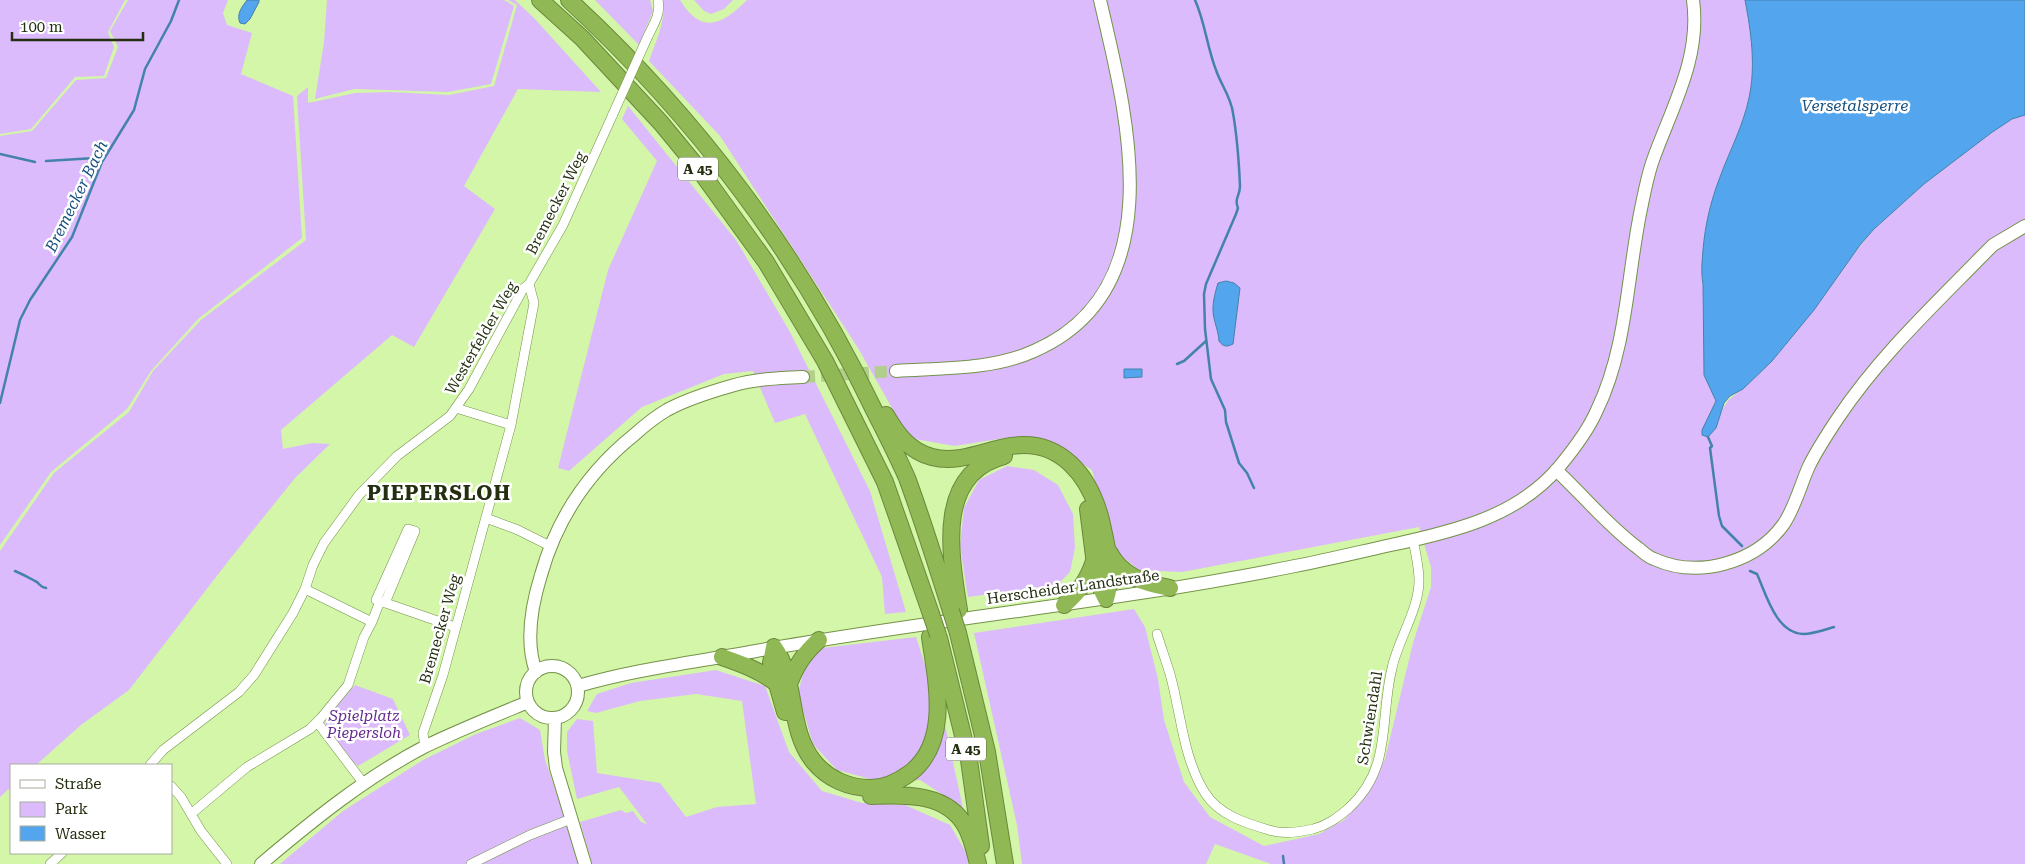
<svg xmlns="http://www.w3.org/2000/svg" width="2025" height="864" font-family="'Roboto Serif',serif">
	<rect width="100%" height="100%" fill="#d4f6a8"/>
	<path fill="#dcbbfc" d="M0,0H125L108,32L114,47L104,76L75,77L31,129L0,134Z
		M128,0H228L223,13L227,25L252,33L241,74L293,96L302,238L198,319L151,371L127,409L51,472L0,545V136L32,131L76,80L106,78L118,47L110,31Z
		M327,0H504L514,6L491,84L448,92L354,89L315,99L324,42Z
		M508,0H515L535,19L601,92L518,89L464,186L495,209L414,347L392,335L281,430L283,449L312,443L330,444L295,478L226,564L129,690L81,725L36,765H11V787L0,797V551L54,473L129,412L153,371L201,320L306,240L297,96L308,87V103L355,93L391,92L449,95L494,86L517,5Z
		M595,0H650L653,11L639,45Z
		M663,0H680C702,36 723,24 747,0H1745C1751,31 1756,66 1749,98C1743,126 1730,150 1720,177C1711,200 1705,225 1703,250C1702,262 1701,272 1703,284L1704,375L1716,401L1708,421L1716,428C1723,407 1724,401 1743,389L1874,229L1924,184L1991,133L2012,119L2025,115V864H1271L1215,844L1206,864H1022L1017,825L974,633L1134,609L1145,627L1158,679L1164,720L1184,782L1210,817L1264,846L1319,834L1344,820L1368,793L1385,759L1413,643L1431,587V567L1419,527L1182,572L1139,570L1114,550L1092,470L1049,442L1011,437L955,446L909,438L858,348L720,136L649,61C656,41 666,21 663,0Z
		M694,0H733L724,9L711,14L704,11Z
		M628,106L736,240L790,332L870,491L906,612L885,614L882,577L805,414L775,423L753,371L724,374L642,407L569,471L558,468L608,270L657,161L622,119Z
		M1007,466L1034,470L1058,485L1073,514L1075,548L1070,572L1057,585L968,597L960,546L964,508L979,480Z
		M916,637L946,730L963,808L920,780H874L837,770L813,744L798,693L805,667L822,648Z
		M716,670L765,686L789,752L822,791L862,803L905,805L950,825L967,854L968,864H592L580,822L621,810L626,813L633,811L641,822L647,824L619,787L577,799L567,751V732L577,719L593,721L597,773L660,783L686,817L717,807L756,804L742,701L696,694L640,701L596,713L587,711L597,694L631,683Z
		M355,685L393,699L410,735L358,766L354,763C344,752 320,733 327,717Z
		M520,718L540,730L545,760L582,864H280L343,811L423,760L476,734Z"/>
	<path fill="#53a5ed" stroke="#4582ab" d="M247,0H259V2L250,19L245,24L240,23C236,14 242,7 247,0Z
		M1745,0H2025V115L2012,119L1991,133L1924,184L1874,229L1860,245L1814,310L1772,361L1743,389L1730,396L1724,403L1716,428L1708,437L1702,435V430L1716,401L1704,375L1703,284C1701,272 1702,262 1703,250C1705,225 1711,200 1720,177C1730,150 1743,126 1749,98C1756,66 1751,31 1745,0Z
		M1226,281L1234,283L1240,288L1233,344C1227,347 1223,347 1219,341C1218,331 1216,327 1214,318C1211,307 1215,293 1218,283Z
		M1124,369H1142V377L1124,378Z"/>
	<g fill="none" stroke-linecap="round" stroke-linejoin="round">
		<path stroke="#4582ab" stroke-width="2.5" d="M1195,0C1205,22 1207,47 1216,70C1221,85 1231,97 1233,113C1237,136 1239,163 1240,186C1240,196 1234,198 1238,208L1236,214L1206,284L1204,294L1205,329L1211,379L1225,410L1226,422L1239,463L1247,473L1254,488
			M0,154L35,162
			M46,161L95,158L101,162
			M1177,364L1184,361L1206,341
			M0,403L20,320L30,300L72,237L102,162L134,110L145,69L171,21L179,0
			M1708,437L1712,446L1710,448L1719,516L1722,526L1742,546
			M15,571C22,574 28,577 35,581C40,583 39,587 46,588
			M1750,571L1757,574C1766,594 1776,633 1803,634C1813,634 1824,630 1834,627
			M1283,856L1284,864"/>
		<path stroke="#b1ce8a" stroke-width="12" stroke-dasharray="12 6" stroke-linecap="butt" d="M803,377L896,371"/>
		<defs>
			<path id="minor" d="M648,36C654,24 661,13 658,0
				M456,408L511,425
				M486,518L518,530L550,546
				M305,589L372,622
				M380,601L376,600L408,529L415,531L385,603
				M1157,634C1161,647 1166,661 1170,674C1181,713 1183,758 1205,793C1219,815 1245,823 1269,830C1283,835 1300,832 1313,829C1328,825 1337,818 1349,808C1393,767 1379,721 1392,668C1398,640 1419,609 1419,581C1419,568 1416,554 1413,540
				M317,722L364,784
				M425,747L423,733L443,675L511,425L534,303L529,284
				M150,765L163,750L239,692L254,675L293,613L305,589L313,565L324,543L359,495L397,456L450,416L469,389L523,289L529,284L563,225L613,114
				M171,786L181,797L201,831L227,864
				M191,814L247,767L310,729L321,718L348,685L364,637L372,622L380,601L455,627
				M50,864L62,853
				M471,864L530,835L571,819"/>
			<path id="secondary" d="M896,371C941,368 992,370 1034,351C1174,290 1127,115 1100,0
				M1556,470C1584,496 1608,526 1638,548C1643,552 1648,557 1654,559C1698,579 1755,563 1783,525C1795,508 1800,486 1809,466C1817,450 1828,433 1838,418C1878,358 1931,308 1981,257L1993,245L2025,226
				M526 692a26 26 0 1 1 52 0a26 26 0 1 1-52 0Z
				M536,672C525,642 532,604 541,575C557,518 588,472 634,435C644,426 655,417 667,410C687,399 710,392 731,386C754,379 779,378 803,377
				M578,686C636,669 696,662 756,651C935,619 1116,602 1295,566C1327,560 1359,552 1391,545C1452,532 1517,517 1559,467C1574,449 1588,431 1597,410C1628,346 1627,272 1642,204C1645,189 1648,174 1653,160C1672,107 1701,58 1693,0
				M555,718L554,752L556,768L585,864
				M261,864C312,821 366,777 426,746C459,730 494,716 528,702"/>
			<path id="motorway" d="M540,0L582,38L661,123L698,168L766,262L825,361L885,482L931,614
				M569,0C695,116 800,255 874,410C885,432 897,455 907,478C923,521 937,567 951,611
				M886,415C897,434 909,451 932,457C959,464 985,450 1011,446C1061,438 1090,477 1101,520C1107,547 1114,572 1106,599
				M1088,509L1097,580L1106,599
				M1109,552C1122,577 1144,583 1170,588
				M1064,605C1079,592 1088,580 1094,561
				M959,610C951,557 934,474 1004,456
				M958,633L987,752L1005,864
				M939,638L969,760L981,846
				M774,647C798,681 787,729 814,762C828,779 849,788 871,788C885,788 899,781 910,773C951,742 936,680 930,637
				M774,647L771,663L785,712
				M722,657C742,664 759,670 776,683
				M789,684C796,666 804,653 819,640
				M871,796C905,795 947,792 966,827C972,838 975,852 978,864"/>
		</defs>
		<use href="#minor" stroke="#749248" stroke-width="10"/>
		<use href="#secondary" stroke="#749248" stroke-width="14"/>
		<use href="#motorway" stroke="#6a883c" stroke-width="18"/>
		<use href="#minor" stroke="#fff" stroke-width="9"/>
		<use href="#secondary" stroke="#fff" stroke-width="12"/>
		<use href="#motorway" stroke="#90b854" stroke-width="16"/>
		<defs>
			<path id="minor-bridge" d="M613,114L648,36"/>
			<path id="motorway-bridge" d="M951,611L958,633
				M931,614L938,635"/>
		</defs>
		<use href="#minor-bridge" stroke="#749248" stroke-width="10" stroke-linecap="butt"/>
		<use href="#motorway-bridge" stroke="#6a883c" stroke-width="18" stroke-linecap="butt"/>
		<use href="#minor-bridge" stroke="#fff" stroke-width="9"/>
		<use href="#motorway-bridge" stroke="#90b854" stroke-width="16"/>
	</g>
	<g text-anchor="middle" stroke-width="5" stroke-linejoin="round" paint-order="stroke">
		<g fill="#fff" stroke="#656d58" stroke-width="1">
			<rect x="678" y="157.5" width="40" height="23" rx="4"/>
			<rect x="946" y="737.5" width="40" height="23" rx="4"/>
		</g>
		<g font-size="14" font-weight="bold" fill="#232f10">
			<text x="698" y="174">A 45</text>
			<text x="966" y="754">A 45</text>
		</g>
		<g font-size="15" fill="#232f10" stroke="#fff">
			<text transform="translate(556 203) rotate(-63)" y="5">Bremecker Weg</text>
			<text transform="translate(481 338) rotate(-60)" y="5">Westerfelder Weg</text>
			<text transform="translate(1073 587) rotate(-8)" y="5">Herscheider Landstraße</text>
			<text transform="translate(440 629) rotate(-74)" y="5">Bremecker Weg</text>
			<text transform="translate(1370 718) rotate(-81)" y="5">Schwiendahl</text>
		</g>
		<g font-size="15" font-style="italic" fill="#652990" stroke="#fff">
			<text x="364" y="721">Spielplatz<tspan x="364" dy="17">Piepersloh</tspan></text>
		</g>
		<g font-size="16" font-style="italic" fill="#165180" stroke="#fff">
			<text x="1855" y="111">Versetalsperre</text>
			<text transform="translate(76 196) rotate(-64)" y="6">Bremecker Bach</text>
		</g>
		<g font-size="20" font-weight="bold" letter-spacing="1" fill="#232f10" stroke="#fff">
			<text x="439" y="500">PIEPERSLOH</text>
		</g>
	</g>
	<rect x="10" y="764" width="162" height="90" fill="#ffffff" stroke="#a7ac9f"/>
	<rect x="20" y="780" width="25" height="8" fill="#ffffff" stroke="#a7ac9f"/>
	<text x="55" y="789" font-size="15" fill="#232f10">Straße</text>
	<rect x="20" y="802" width="25" height="15" fill="#dcbbfc" stroke="#a7ac9f"/>
	<text x="55" y="814" font-size="15" fill="#232f10">Park</text>
	<rect x="20" y="826" width="25" height="15" fill="#53a5ed" stroke="#a7ac9f"/>
	<text x="55" y="839" font-size="15" fill="#232f10">Wasser</text>
	<path d="M12 32v8h131v-8" fill="none" stroke="#232f10" stroke-width="2.5"/>
	<text x="20" y="32" font-size="15" fill="#232f10" stroke="#ffffff" stroke-width="4" paint-order="stroke">100 m</text>
</svg>
